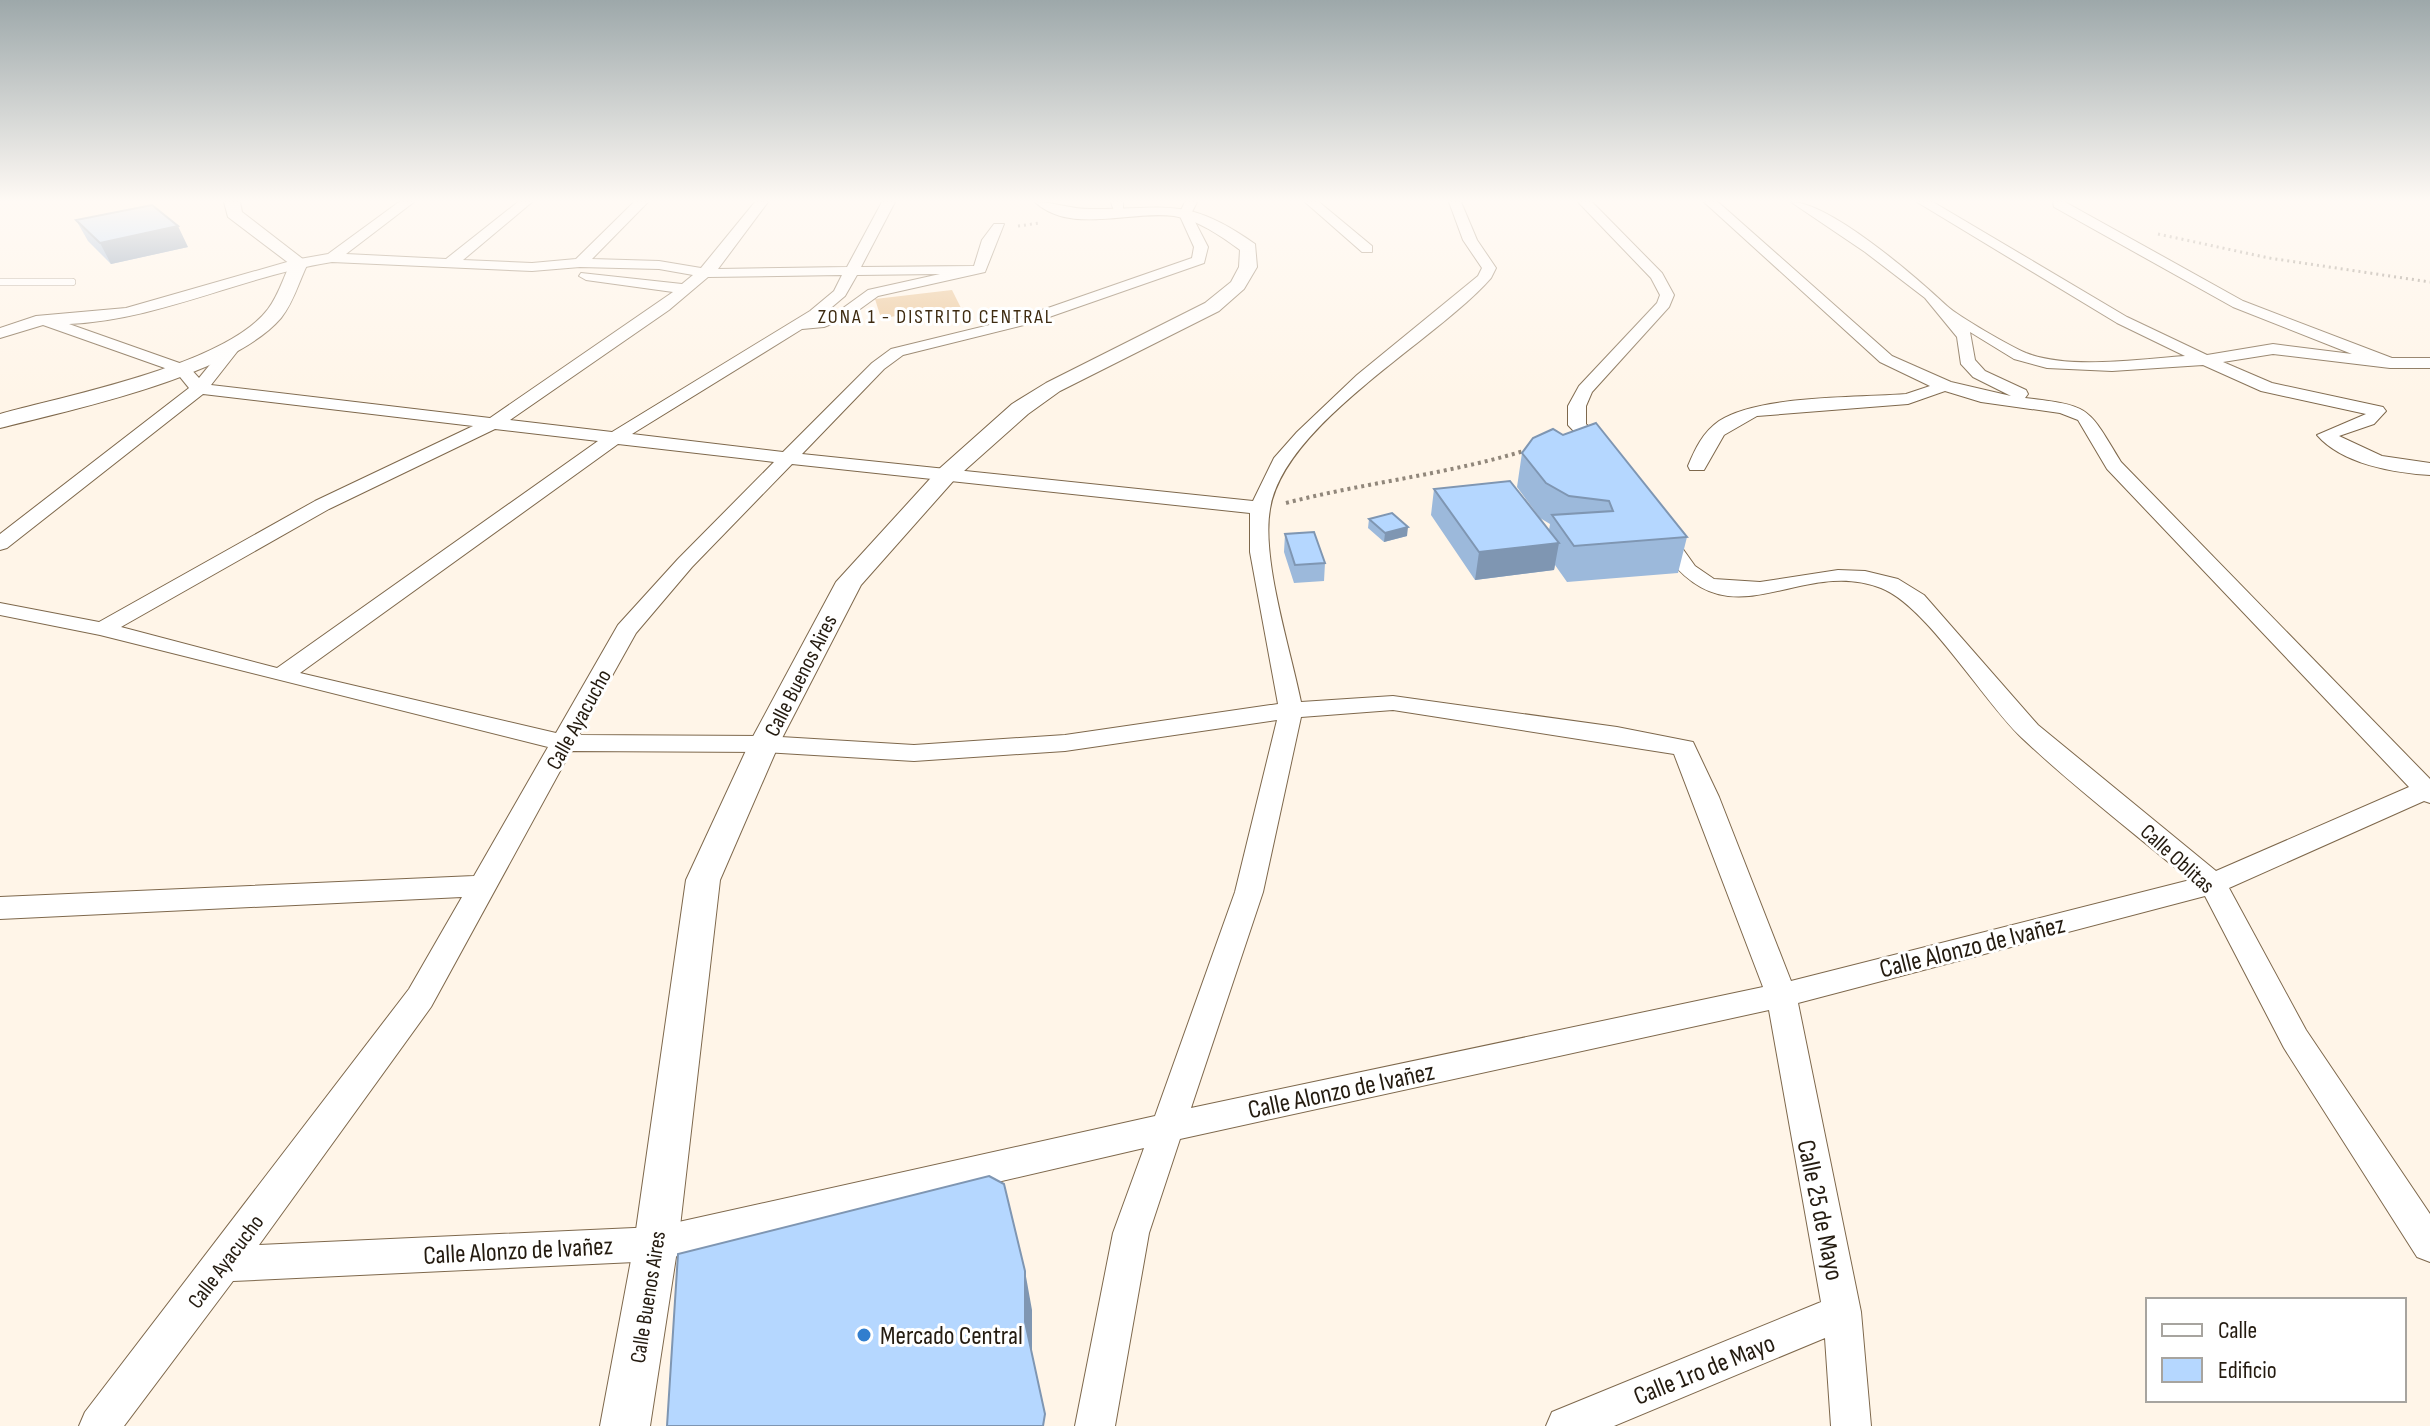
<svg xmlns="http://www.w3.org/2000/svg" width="2430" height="1426" font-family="'Sofia Sans Condensed',sans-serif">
	<rect width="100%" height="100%" fill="#fff5e8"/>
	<path fill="#eac494" d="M952,290L961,308L881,318L875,299Z"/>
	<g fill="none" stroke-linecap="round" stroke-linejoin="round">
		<defs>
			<path id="service" d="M0,282H72"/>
			<path id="minor" d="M399,202H414L346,254L446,259L518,202H532L463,260L532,263L576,259L634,202H648L592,259L659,261L701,268L755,202H768L718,269L847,267L882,202H895L861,267L974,266L982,240L994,224H1004L985,272L878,296L849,317L824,327L802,329L632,434L783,452L872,363L891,349L1022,317L1192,258L1194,247L1179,214L1185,202H1197L1191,214L1208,247L1204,263L1032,323L903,355L884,369L802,454L1253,501L1274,458L1297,432L1357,375L1478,276L1482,268L1463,240L1449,202H1461L1477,240L1496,268L1491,278C1436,341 1284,423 1270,509C1261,559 1291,651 1301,702L1393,696L1617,727L1693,742L1719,797L1791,981L2190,880C2134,833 2075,788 2022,738C1983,701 1927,606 1881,588C1794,554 1724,657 1653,535L1656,531H1670L1695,566L1714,579L1760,582L1838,570L1865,571L1898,579L1924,595L2038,725L2216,871L2409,787L2107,469L2078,420L2060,413L1981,402L1945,391L1908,404L1757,416L1724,435L1704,470H1690L1688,466C1695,449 1703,432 1719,421C1759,395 1856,398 1906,394L1930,386L1880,362L1704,202H1718L1892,356L1951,382L2011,396L1973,377L1961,364L1957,337L1925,298L1865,252L1791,202C1830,202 1917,278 1947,306C1959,317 2010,346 2026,353C2069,370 2140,359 2185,356L2117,323L1917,202H1933L2127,317L2207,355L2273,344L2352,354L2233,307L2054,207L2053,202H2065L2243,301L2392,358H2430V368H2390L2273,354L2223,362L2272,383L2383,407L2386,411L2374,424L2339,436L2382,456L2430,463V475C2394,473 2342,464 2317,435L2366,414L2261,391L2203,365L2112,371L2047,368L2014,359L1970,332L1975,360L1985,371L2026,390L2028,394L2025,398C2091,406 2087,406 2121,462L2430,779V803L2424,801L2229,888L2306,1030L2430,1214V1262L2417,1257L2284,1048L2205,896L1798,1003L1861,1312L1871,1426H1831L1825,1338L1614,1426H1546L1552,1412L1821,1302L1769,1010L1180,1139L1149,1233L1115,1426H1075L1113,1233L1144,1148L656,1261L233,1281L124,1426H79L85,1412L409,989L462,897L0,919V897L474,876L548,747L100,635L0,615V603L99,622L315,501L473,426L203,394L7,548L0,550V534L189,388L176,372L43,325L0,338V328L36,316L126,308L294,260L328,254ZM332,262L532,271L580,267L659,269L693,275L682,284L581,273L579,276L586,280L673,292L490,418L211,385L240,348L238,345H226L199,378L188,366L69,324C159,320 243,276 332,262ZM940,274L868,290L839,311L819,318L845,296L857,275ZM842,275L834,291L810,311L612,432L510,420L669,310L708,277ZM495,429L598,441L277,668L121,627L329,509ZM618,444L774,462L678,559L618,625L556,733L300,673ZM792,464L1250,513V552L1278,704L1065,735L914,745L764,736L579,735L636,633L692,567ZM1393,710L1674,754L1763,987L1191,1108L1263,892L1301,717ZM1277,720L1235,892L1155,1116L656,1227L259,1245L431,1007L571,751L764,752L914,761L1065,751Z
				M1111,202H1123V214H1115Z
				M1305,202H1319L1372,246V252H1362Z
				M1578,202H1592L1662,273L1674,295L1669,307L1592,392L1586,406V424L1611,451L1602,456L1596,455L1568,425V406L1579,386L1657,303L1660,295L1651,278Z"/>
			<path id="tertiary" d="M224,202H240L242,212L308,263C299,281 294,302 281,318C231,376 75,409 0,428V414C68,395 226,365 268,309C278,296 283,279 290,264L228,217Z
				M1035,202C1054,202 1070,209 1090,209C1167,210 1185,195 1255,244L1257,267L1244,289L1219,311L1060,391L1028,414L955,479L861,585L779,744L720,880L678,1244L650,1426H600L634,1244L686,880L749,744L836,582L939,469L1012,404L1046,383L1205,303L1231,282L1239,267L1240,250C1221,236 1198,220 1174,216C1131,210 1070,235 1035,202Z"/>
		</defs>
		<use href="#service" stroke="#7e684c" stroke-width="8"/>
		<use href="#minor" stroke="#7e684c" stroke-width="2"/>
		<use href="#tertiary" stroke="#7e684c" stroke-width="2"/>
		<path stroke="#91877b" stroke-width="3" stroke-dasharray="2 4" stroke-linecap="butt" d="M1018,226L1040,223
			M2158,234L2269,258L2430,282"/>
		<path stroke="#91877b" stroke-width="4" stroke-dasharray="3 4" stroke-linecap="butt" d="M1286,503C1367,482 1451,474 1530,449"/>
		<use href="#service" stroke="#fff" stroke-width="7"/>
		<use href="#minor" fill="#fff" fill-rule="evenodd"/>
		<use href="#tertiary" fill="#fff" fill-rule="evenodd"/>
	</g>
	<path fill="#9cb9db" d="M76,220L188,247L111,264L88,241Z
		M1522,453L1687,537L1678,573L1567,582L1555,565L1554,570L1475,580L1431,515L1434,489L1549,530L1550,524L1540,518L1517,487Z
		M1369,519L1407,536L1384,542L1368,528Z
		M1285,534L1325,563L1324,581L1294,583L1284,552Z"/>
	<path fill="#7f96b2" d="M178,226L188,247L111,264L100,243Z
		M1408,527L1407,536L1384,542L1385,533Z
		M1559,543L1554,570L1475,580L1479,552Z
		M1025,1271L1032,1310V1360L1025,1322Z"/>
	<path fill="#b5d7ff" stroke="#7f96b2" stroke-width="2" d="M152,205L178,226L100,243L76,220Z
		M1596,423L1687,537L1574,546L1552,515L1613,511L1609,501L1569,496L1546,483L1522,453L1533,438L1553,429L1563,435Z
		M1510,481L1559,543L1479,552L1434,489Z
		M1392,513L1408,527L1385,533L1369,519Z
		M1314,532L1325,563L1295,565L1285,534Z
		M989,1176L1004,1184L1025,1271V1322L1045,1414L1043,1426H667L678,1254Z"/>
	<linearGradient id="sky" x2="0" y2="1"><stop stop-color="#9da8aa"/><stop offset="0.5" stop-color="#fffaf5"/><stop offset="1" stop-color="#fffaf5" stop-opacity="0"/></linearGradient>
	<rect width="2430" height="402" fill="url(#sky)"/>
	<circle fill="#317ece" stroke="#fff" stroke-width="3" cx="864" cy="1335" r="8"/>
	<g text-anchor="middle" stroke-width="6" stroke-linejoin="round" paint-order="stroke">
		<g font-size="20" letter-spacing="2" fill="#3e2b11" stroke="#fff">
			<text x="936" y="323">ZONA 1 - DISTRITO CENTRAL</text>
		</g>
		<g font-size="22" fill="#241b10" stroke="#fff">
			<text transform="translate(800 675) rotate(-63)" y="8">Calle Buenos Aires</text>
			<text transform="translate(578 719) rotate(-61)" y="8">Calle Ayacucho</text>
			<text transform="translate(2178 858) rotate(42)" y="8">Calle Oblitas</text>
			<text transform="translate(225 1261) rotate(-53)" y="8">Calle Ayacucho</text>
			<text transform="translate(647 1297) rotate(-81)" y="8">Calle Buenos Aires</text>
		</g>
		<g font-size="26" fill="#241b10" stroke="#fff">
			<text transform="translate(1972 946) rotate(-14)" y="9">Calle Alonzo de Ivañez</text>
			<text transform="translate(1341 1090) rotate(-12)" y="9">Calle Alonzo de Ivañez</text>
			<text transform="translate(1821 1210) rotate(78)" y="9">Calle 25 de Mayo</text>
			<text transform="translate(518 1250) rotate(-3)" y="9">Calle Alonzo de Ivañez</text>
			<text transform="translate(1704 1369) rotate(-22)" y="9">Calle 1ro de Mayo</text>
		</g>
		<g font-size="26" fill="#241b10" stroke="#fff" text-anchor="start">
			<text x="880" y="1344">Mercado Central</text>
		</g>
	</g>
	<rect x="2146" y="1298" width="260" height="104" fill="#ffffff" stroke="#a7a49f" stroke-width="2"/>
	<rect x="2162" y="1324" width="40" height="12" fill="#ffffff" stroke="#a7a49f" stroke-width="2"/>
	<text x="2218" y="1338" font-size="24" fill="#241b10">Calle</text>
	<rect x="2162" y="1358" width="40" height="24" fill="#b5d7ff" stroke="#a7a49f" stroke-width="2"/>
	<text x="2218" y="1378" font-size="24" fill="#241b10">Edificio</text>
</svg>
